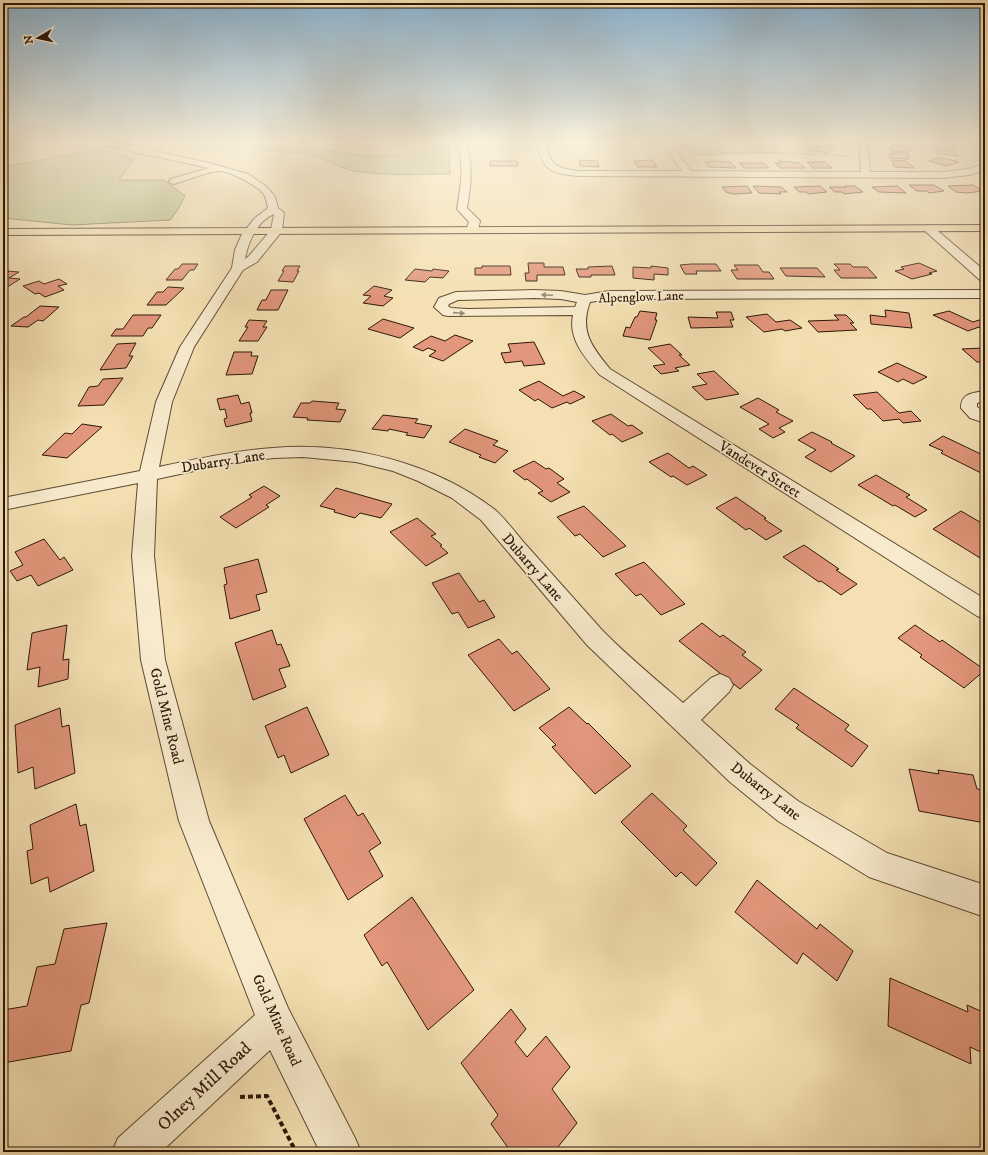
<svg xmlns="http://www.w3.org/2000/svg" width="988" height="1155" font-family="'IM FELL DW Pica',serif">
	<rect width="100%" height="100%" fill="#f4e0b2"/>
	<filter id="stains"><feTurbulence type="fractalNoise" baseFrequency=".005" numOctaves="4"/><feColorMatrix values="0 0 0 0 .2 0 0 0 0 .09 0 0 0 0 .02 0 0 0 .5 -.17"/></filter>
	<radialGradient id="worn" r=".72"><stop offset=".6" stop-color="#630" stop-opacity="0"/><stop offset="1" stop-color="#630" stop-opacity=".3"/></radialGradient>
	<path fill="#bbc28d" stroke="#746c4b" d="M239,140H309L327,151L367,156L401,155L421,149L430,140H448L450,174C418,174 385,176 354,171C338,168 324,157 308,154C285,150 258,155 239,140Z
		M681,140H775V145L781,152L693,155Z
		M100,149L134,159L119,180H164L185,196L178,209L170,220L72,225L3,218V167Z"/>
	<path fill="#e2967b" stroke="#2d1709" d="M812,140L830,141V144H835V147L814,145L815,143L811,142Z
		M891,140H905L907,146L890,144Z
		M933,140H949L952,143L933,141Z
		M932,143L952,144L955,149L938,148L937,146H933Z
		M891,145L905,147L910,148L911,151L906,150L907,152L890,151L889,148H892Z
		M812,146L832,147V150H829V153L806,150V148H811Z
		M936,149L954,151L958,156L937,154Z
		M892,152L908,153L909,159L890,158L889,154H892Z
		M936,158H944L959,162L947,166L929,161Z
		M579,160L597,161L599,167L580,166Z
		M653,160L657,167H638L634,161Z
		M891,160L906,161L914,168L895,167L892,164H895Z
		M490,161H517L518,166H490Z
		M710,161L730,162L736,168L709,167L705,162H711Z
		M779,161L799,163L805,168H780L775,163H781Z
		M807,162H825L832,168H813Z
		M739,163H764L769,168H744Z
		M909,185H934L944,191L929,193L927,191H917Z
		M973,185L984,191L966,193L956,192L948,186Z
		M747,186L752,193L733,194L726,192L722,187Z
		M753,186L781,187L787,192H779L781,194L759,193Z
		M820,186L827,192L808,194L806,192H799L794,187Z
		M845,186H855L863,192L844,194L842,192H835L829,187H846Z
		M897,186L906,193L879,192L872,187Z
		M528,263H544V267H563L565,275H537V281H526L525,273H529Z
		M919,263L937,271L929,273L932,274L912,279L895,271L904,269L901,267Z
		M182,264H198L194,270H190L182,280H166L175,269H178Z
		M691,264H716L721,271H696L697,274H685L680,265Z
		M834,264H850L853,267H867L877,278H841L834,270H840Z
		M734,265H758L763,272H769L774,279H737L731,270H738Z
		M285,266H300L297,271H299L293,282L278,281L284,271H282Z
		M482,266H510L511,275H475V268H482Z
		M612,266L615,275H591V277H579L576,269H588V267Z
		M651,266L668,268V275L654,274V280L633,278V267L651,268Z
		M780,268H817L825,277L786,276Z
		M415,269L432,271L433,269L449,271L443,278L430,277L425,282L405,280Z
		M7,271L19,272L9,278L20,279L9,286L3,285V273Z
		M59,279L67,284L58,286L64,290L45,297L39,293L35,294L23,286L39,281L44,284Z
		M374,286L392,290L384,296L393,298L383,306L363,303L371,296L363,295Z
		M168,287L184,288L166,305H147L157,292H163Z
		M271,290H288L278,310H257L262,300H266Z
		M40,306L59,307L43,321L38,320L28,327L11,326L24,317H26Z
		M885,310L909,313L912,328L871,324L870,315L886,317Z
		M640,311L657,313L655,320H657L650,340L623,336L626,327L630,328L635,317H637Z
		M949,311L973,322L979,320L985,323V328L979,327L968,331L933,315Z
		M716,312H731L734,320H730L733,327L691,328L688,317L718,318Z
		M767,314L776,322L790,320L802,328L785,331L782,329L764,332L746,317Z
		M133,315H161L152,328H148L143,336H111L116,329H123Z
		M834,315H846L854,323H850L857,330L818,332L808,321L839,320Z
		M383,319L414,328L400,338L368,329Z
		M249,320L267,321L263,327H267L258,341H239L248,327H245Z
		M455,335L473,341L443,361L429,356L436,351L428,348L423,351L413,347L431,336L445,341Z
		M534,342L545,364L524,366L522,361L505,363L501,353L511,352L508,344Z
		M136,343L129,356H133L126,368L100,370L117,344Z
		M670,344L682,355H679L690,365L675,368L679,371L661,374L653,366L665,364L648,348Z
		M984,348L985,362H977L962,349Z
		M234,352H252L251,356H258L252,374L226,375Z
		M897,363L927,377L913,384L903,379L898,382L878,372Z
		M714,371L739,394L706,400L692,387L707,384L697,374Z
		M123,378L104,405L78,406L89,387L98,386L103,379Z
		M539,381L563,396L574,391L585,397L570,404L567,402L552,408L538,399L535,401L519,390Z
		M877,392L899,413L911,411L921,421L903,423L899,419L883,421L871,409H867L853,395Z
		M238,395L241,404L249,402L252,413H250L252,421L226,427L224,419L227,418L225,409L220,410L217,399Z
		M758,398L779,410L776,412L793,421L779,428L785,432L773,438L759,429L769,424L740,407Z
		M312,401L339,403L336,409L346,410L340,422L307,420L308,418L293,417L301,403H310Z
		M611,414L628,426L632,425L643,433L622,442L612,434L610,435L592,421Z
		M383,415L418,419L415,423L432,426L424,438L406,435L408,433L389,429L388,431L372,429Z
		M82,424L102,427L67,458L42,455L65,433L72,434Z
		M465,429L498,441L493,445L508,451L495,463L479,457L481,455L449,442Z
		M812,432L832,442L831,443L855,456L831,472L805,457L816,450L798,440Z
		M943,436L985,456V475L941,453L943,451L929,445Z
		M668,453L689,468L693,466L707,475L687,485L673,476L671,477L649,462Z
		M534,461L546,469L549,468L564,479L557,483L570,492L551,502L538,493L543,491L527,479L525,480L513,471Z
		M876,475L910,495L906,497L927,510L915,517L895,505L893,506L858,485Z
		M264,486L280,496L266,505L269,507L236,528L220,517L252,497L249,495Z
		M336,488L392,504L381,518L360,513L355,518L334,512L335,510L320,506Z
		M736,497L766,518L764,519L782,531L766,540L749,528L746,530L716,508Z
		M584,506L626,546L603,557L580,534L575,536L557,517Z
		M961,511L985,525V532L980,535L985,538V561L933,529Z
		M417,518L436,534L431,536L442,545L440,546L448,553L426,566L390,532Z
		M44,539L60,560L64,557L73,570L38,586L31,575L17,581L10,571L23,565L15,552Z
		M804,545L839,569L836,570L857,584L841,595L821,581L819,582L783,557Z
		M258,559L267,592L256,595L260,610L230,619L224,585L227,584L224,568Z
		M644,562L685,604L661,615L641,594L636,596L615,574Z
		M459,573L479,602L484,600L495,617L468,628L458,612L452,614L432,583Z
		M702,623L720,637L723,635L746,652L742,655L762,670L740,689L679,641Z
		M67,625L63,660L69,659L68,679L38,687L40,667L27,670L32,633Z
		M915,625L940,642L942,640L985,670L964,688L920,657L922,655L898,638Z
		M272,630L277,645L281,644L290,666L279,669L286,687L253,700L235,643Z
		M499,639L512,654L517,651L550,689L514,711L468,655Z
		M794,688L849,725L845,730L868,746L852,767L796,728L799,725L775,709Z
		M307,707L329,755L291,773L284,755L278,758L265,726Z
		M569,707L587,724L588,723L631,766L595,794L552,747L556,745L539,728Z
		M60,708L62,727L69,725L75,773L35,789L33,767L18,773L15,725Z
		M909,769L939,774L938,770L973,775L977,789L985,790V823L919,811Z
		M652,793L687,826L683,830L717,863L696,886L681,872L676,877L621,822Z
		M345,795L358,816L363,813L381,843L369,851L383,876L348,900L304,819Z
		M76,804L80,826L86,824L94,871L50,892L48,877L31,884L27,851L33,849L30,825Z
		M757,880L817,929L820,924L853,951L837,981L803,953L797,964L735,912Z
		M412,897L474,990L428,1030L387,962L382,966L364,935Z
		M107,923L89,1003L81,1005L71,1051L3,1063V1010L27,1006L37,967L55,964L64,929Z
		M890,978L968,1012L967,1005L985,1013V1054L970,1047L971,1064L888,1026Z
		M511,1009L526,1029L515,1042L527,1057L546,1036L570,1067L552,1089L577,1123L554,1152H511L491,1124L498,1115L461,1063Z"/>
	<g fill="none" stroke-linecap="round" stroke-linejoin="round">
		<defs>
			<path id="minor" d="M93,140H105L213,164L248,174L267,187L275,197L278,208L284,213L282,231L257,262L243,270L194,347L172,402L159,467C197,459 234,451 273,448C348,441 434,463 494,509C506,519 516,534 527,546C552,574 577,602 602,630C626,655 657,680 683,703L711,678L720,674L729,678L733,685L729,692L701,720L750,764L798,801L887,853L985,885V917L869,877L778,821L730,782L587,645L481,520L452,498L418,481L393,471L356,462L303,457L274,458L231,463L157,479L154,556L165,660L209,821L288,1008L355,1138L361,1152H320L270,1050L161,1152H112L118,1138L255,1015L179,821L141,660L132,556L138,483L3,510V498L140,471L156,402L180,347L232,268L235,250L242,234L255,218L268,208C267,203 266,197 263,193C256,185 230,171 219,171C209,171 185,181 174,184L171,183L169,181L171,179L209,168L134,152L94,142ZM274,214L271,230L249,256L245,259C248,242 257,221 274,214Z
				M456,140H464C474,161 471,186 467,208L480,221L478,230L472,233L466,230L469,222L457,209C461,186 465,162 456,140Z
				M537,140H545C550,164 553,168 579,171H682L660,140H668L691,171L861,172L859,140H867L870,172H943L968,169L985,164V170L969,175L943,178L579,176C550,174 541,169 537,140Z
				M973,140H981L985,148V161L981,158Z
				M928,225L932,226L985,271V282L981,281L924,230L922,228Z
				M534,290L561,291L585,295L609,291L985,290V298L609,299L590,302C579,331 592,347 610,369L985,599V619L977,616L600,375C585,358 568,339 573,315L448,316L443,315L434,307L439,298L456,292ZM534,298L561,299L577,302L575,307L468,309L451,308L448,306L449,304L458,300Z
				M985,391V401L977,403V407L985,412V423L970,418L961,408C961,393 973,393 985,391Z"/>
			<path id="major" d="M985,225V231L3,235V229Z"/>
		</defs>
		<use href="#minor" stroke="#5f4933" stroke-width="2"/>
		<use href="#major" stroke="#2d1709" stroke-width="2"/>
		<path stroke="#2d1709" stroke-width="1" stroke-dasharray="1.5 1" stroke-linecap="butt" d="M699,140L706,148L724,153H785L848,156"/>
		<path stroke="#2d1709" stroke-width="4" stroke-dasharray="5 3" stroke-linecap="butt" d="M240,1097L267,1096L296,1152"/>
		<use href="#minor" fill="#f8ebcd" fill-rule="evenodd"/>
		<use href="#major" fill="#f4e0b2" fill-rule="evenodd"/>
	</g>
	<defs><path id="oneway-solid" d="M-6-.8H1V-3.2L6.5 0L1 3.2V.8H-6Z"/></defs>
	<g fill="#9d8c75">
		<use href="#oneway-solid" transform="translate(547 295) rotate(-178)"/>
		<use href="#oneway-solid" transform="translate(459 313) rotate(4)"/>
	</g>
	<linearGradient id="sky" x2="0" y2="1"><stop stop-color="#8cb6d5"/><stop offset="0.47" stop-color="#faf1dc"/><stop offset="1" stop-color="#faf1dc" stop-opacity="0"/></linearGradient>
	<rect width="988" height="301" fill="url(#sky)"/>
	<g text-anchor="middle" stroke-width="3.5" stroke-linejoin="round" paint-order="stroke">
		<g font-size="13" fill="#2d1709" stroke="#f8ebcd">
			<text transform="translate(641 296) rotate(-2)" y="5">Alpenglow Lane</text>
		</g>
		<g font-size="15" fill="#2d1709" stroke="#f8ebcd">
			<text transform="translate(223 461) rotate(-9)" y="5">Dubarry Lane</text>
			<text transform="translate(760 469) rotate(32)" y="5">Vandever Street</text>
			<text transform="translate(533 567) rotate(49)" y="5">Dubarry Lane</text>
			<text transform="translate(167 716) rotate(76)" y="5">Gold Mine Road</text>
			<text transform="translate(766 791) rotate(38)" y="5">Dubarry Lane</text>
			<text transform="translate(277 1020) rotate(66)" y="5">Gold Mine Road</text>
		</g>
		<g font-size="18" fill="#2d1709" stroke="#f8ebcd">
			<text transform="translate(204 1086) rotate(-43)" y="6">Olney Mill Road</text>
		</g>
	</g>
	<rect width="988" height="1155" fill="none" stroke="#f4e0b2" stroke-width="16"/>
	<rect x="4" y="4" width="980" height="1147" fill="none" stroke="#2d1709" stroke-width="2"/>
	<rect x="8" y="8" width="972" height="1139" fill="none" stroke="#2d1709"/>
	<g transform="translate(38 38) rotate(261)" stroke="#f8ebcd" stroke-width="3" paint-order="stroke">
	<path d="M0-3L7 15L0 10L-7 15Z" fill="#2d1709"/>
	<text y="-6" font-size="11" font-weight="bold" text-anchor="middle" fill="#2d1709">N</text>
	</g>
	<rect width="100%" height="100%" filter="url(#stains)"/>
	<rect width="100%" height="100%" fill="url(#worn)"/>
</svg>
